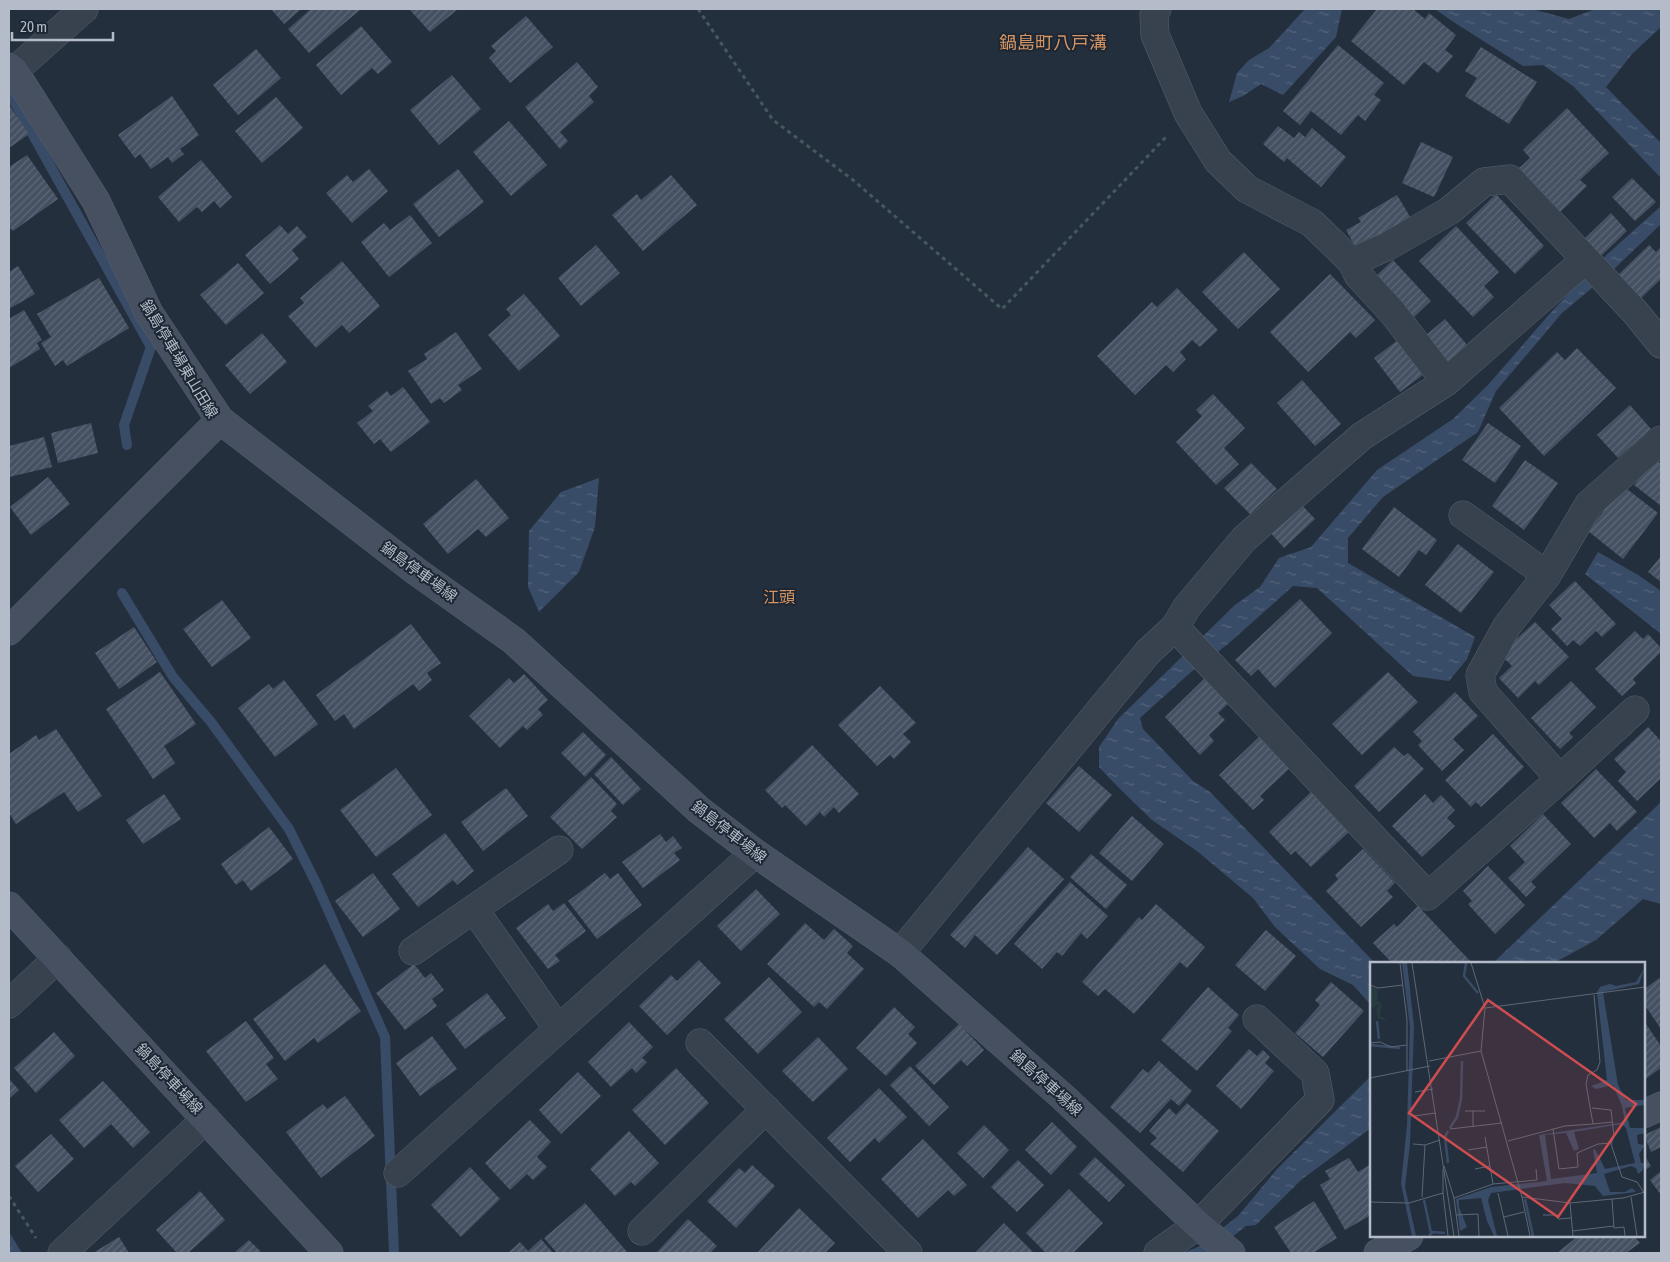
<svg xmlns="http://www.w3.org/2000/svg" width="1670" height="1262" font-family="'Asap Condensed','Noto Sans JP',sans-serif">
	<defs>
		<pattern id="water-ripples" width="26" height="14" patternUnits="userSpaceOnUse" patternTransform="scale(1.25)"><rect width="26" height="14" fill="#394c67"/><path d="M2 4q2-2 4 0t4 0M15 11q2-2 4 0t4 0" fill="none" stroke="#53647b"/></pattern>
		<pattern id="building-hatch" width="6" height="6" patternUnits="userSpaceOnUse" patternTransform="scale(1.25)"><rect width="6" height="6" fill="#455162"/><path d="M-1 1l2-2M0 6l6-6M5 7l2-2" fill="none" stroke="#5d6877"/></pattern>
	</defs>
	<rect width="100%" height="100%" fill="#242f3e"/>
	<path fill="url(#water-ripples)" d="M1305,9H1342L1336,37L1283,95L1261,84L1243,96L1229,102L1237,73L1249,60L1269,48Z
		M1435,9H1532L1569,19L1595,9H1661V27L1632,54L1606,87L1661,143V178L1573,86L1543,65L1523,66L1455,23Z
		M1661,206V224L1611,272L1562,313L1496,391L1478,432L1383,497L1348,538V563L1475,637L1467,659L1449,681L1413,676L1317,588L1293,586L1228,644L1191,672L1140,718L1143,729L1193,781L1210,792L1375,963H1371V1005L1353,985L1320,969L1275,927L1253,898L1197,851L1152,820L1116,785L1099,767V747L1118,719L1235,605L1260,587L1279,558L1311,547L1377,470L1453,419L1488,385L1553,310L1602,259Z
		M599,478L595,527L579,572L539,612L528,587L529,531L561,492Z
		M1598,552L1638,575L1661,591V634L1585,574Z
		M1661,802V904L1643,899L1596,940L1554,963H1493Z
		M1371,1076V1128L1301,1180L1256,1225L1246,1226L1212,1253H1183L1198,1247L1238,1216L1278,1168Z
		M9,1232L22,1253H9Z"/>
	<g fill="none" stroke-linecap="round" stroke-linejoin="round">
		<path stroke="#394c67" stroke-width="10" d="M9,92L151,347L124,425L127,445
			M122,593L173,677L211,722L289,829L316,883L385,1037L394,1253"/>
	</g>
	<path fill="url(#building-hatch)" d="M271,9H301L284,24Z
		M311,9H361L309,53L288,29Z
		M409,9H458L430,32Z
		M1377,9H1413L1425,19L1429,13L1456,35L1445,50L1453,56L1438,73L1424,62L1404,85L1351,41Z
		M526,16L553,47L510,83L489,58L496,51L491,46Z
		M361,26L392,62L378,74L372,68L341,95L316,65Z
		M1338,45L1384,83L1374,95L1381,100L1365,121L1358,115L1341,135L1311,111L1300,125L1283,111Z
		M1481,47L1537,82L1509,124L1465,96L1477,78L1465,71Z
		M256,49L281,78L238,115L213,85Z
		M577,62L598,87L589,96L594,102L560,132L568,141L560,149L525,107Z
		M452,75L481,109L439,145L410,110Z
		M172,96L199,135L180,149L184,154L172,163L168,157L151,169L140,154L135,158L118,135Z
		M276,97L303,128L262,163L235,131Z
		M9,105L29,134L9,148Z
		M1567,108L1609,153L1580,180L1587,186L1559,213L1518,169L1530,158L1523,150Z
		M509,121L547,165L511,196L473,152Z
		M1278,126L1294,138L1299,132L1305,137L1312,128L1346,157L1321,187L1287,158L1284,162L1263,144Z
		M1421,142L1453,157L1434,197L1402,183Z
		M27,155L58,199L13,231L9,227V167Z
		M201,160L232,197L220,208L214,201L202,212L197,207L179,222L158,197Z
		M369,169L388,191L352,223L326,193L347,175L353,182Z
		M458,169L484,202L439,237L413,204Z
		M671,175L697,205L643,251L612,215L637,194L641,200Z
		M1632,178L1656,202L1635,221L1612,197Z
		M1496,194L1544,246L1515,274L1466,223Z
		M1397,195L1412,220L1372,243L1369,238L1355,246L1346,230L1361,222L1358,218Z
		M1611,213L1627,231L1600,257L1583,240Z
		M410,215L432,243L389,277L361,242L384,223L390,230Z
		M280,225L288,234L297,226L307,237L292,250L299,259L270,284L245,255Z
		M1456,226L1499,272L1484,286L1494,297L1473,317L1419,261Z
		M596,245L620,273L581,306L558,278Z
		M1649,245L1656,252L1661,247V279L1639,300L1617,276Z
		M1244,252L1280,289L1238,329L1202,292Z
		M1393,260L1431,301L1414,317L1376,276Z
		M342,261L380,306L349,333L342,325L316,348L288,316L304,303L300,298Z
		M238,263L264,293L226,325L200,295Z
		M18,266L35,294L9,309V272Z
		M1330,274L1375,320L1356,338L1350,332L1308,372L1270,332Z
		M99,278L129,328L67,366L63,360L55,366L41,343L51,337L37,314Z
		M1177,288L1218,330L1200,347L1192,340L1180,352L1186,359L1173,372L1166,365L1135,395L1097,356L1152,302L1157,307Z
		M524,294L560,336L519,371L488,335L511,315L506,309Z
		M24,310L42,340L37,343L40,349L9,368V319Z
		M1445,319L1468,346L1448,362L1425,336Z
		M456,332L482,369L458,385L462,390L444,403L440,398L431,404L408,371L427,359L424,354Z
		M262,333L287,362L250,394L225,365Z
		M1398,340L1424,374L1400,392L1374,358Z
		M1577,348L1616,388L1544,456L1499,408L1557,352L1565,360Z
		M1302,380L1341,424L1315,446L1277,403Z
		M403,387L430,422L391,452L380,439L374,444L357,423L373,411L368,406L387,391L391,396Z
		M1213,394L1245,428L1224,448L1239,464L1216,485L1176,442L1202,416L1196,410Z
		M1630,405L1651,429L1618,458L1597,435Z
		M91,423L98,453L58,463L51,433Z
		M1488,423L1521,446L1495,483L1462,460Z
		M44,437L52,467L9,477V446Z
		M1654,459L1661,464V506L1634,485Z
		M1525,460L1558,483L1524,530L1492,506Z
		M1251,463L1277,489L1250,514L1224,488Z
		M48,477L70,504L31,535L10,507Z
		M476,479L509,518L486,537L478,529L448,554L423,524Z
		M1623,486L1658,513L1623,559L1588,531Z
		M1297,500L1315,519L1284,548L1267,529Z
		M1394,507L1437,540L1426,555L1419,550L1399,577L1362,549Z
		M1458,544L1494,572L1461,613L1425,585Z
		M1661,556V582L1648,572Z
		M1575,581L1616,624L1602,637L1596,631L1580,646L1573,640L1567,646L1551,629L1562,619L1549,605Z
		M1300,599L1332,633L1275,688L1258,669L1251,676L1235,660Z
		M222,600L251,638L212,667L183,629Z
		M1535,622L1569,657L1539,685L1535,681L1518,698L1499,678L1512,666L1500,654Z
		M411,624L441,663L427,673L432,680L419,691L413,684L354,729L344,714L335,721L316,695Z
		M134,627L157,662L119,689L95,653Z
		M1635,631L1643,639L1648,634L1661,648V652L1633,679L1636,683L1622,696L1595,669Z
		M160,672L196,724L164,746L175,763L153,779L106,709Z
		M1388,672L1418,702L1362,755L1332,724Z
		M524,674L548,700L538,709L543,715L527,730L523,726L500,748L469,716L509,678L514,683Z
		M1205,678L1229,703L1218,713L1225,720L1209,735L1214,741L1200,755L1165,717Z
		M284,680L318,724L275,757L238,708L269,684L273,689Z
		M1571,681L1596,707L1569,733L1573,737L1560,749L1531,718Z
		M880,686L916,723L903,734L911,742L894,759L890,755L877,766L838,725Z
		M1455,692L1478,716L1453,739L1464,750L1442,771L1418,745L1422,741L1413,732Z
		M1648,727L1661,741V778L1637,801L1618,781L1626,772L1614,759Z
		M56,729L102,796L78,812L64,792L16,824L9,813V754L36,735L39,740Z
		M583,732L606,755L585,777L561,753Z
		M1493,734L1524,767L1481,807L1476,802L1471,807L1445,780Z
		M1261,735L1291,767L1260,796L1264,800L1253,810L1219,775Z
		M812,745L859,794L839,813L834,807L824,817L820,812L806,826L785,805L782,808L765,790Z
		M1394,747L1404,756L1408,753L1424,769L1379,812L1354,786Z
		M611,757L641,789L623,805L594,774Z
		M1079,766L1112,795L1079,832L1046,803Z
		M396,768L432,815L376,857L340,810Z
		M1596,769L1637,812L1617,831L1610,823L1594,838L1561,803Z
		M591,777L617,804L611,811L617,817L582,849L550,817Z
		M506,788L528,816L483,851L461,822Z
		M1313,790L1351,830L1311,867L1295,851L1291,855L1269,832Z
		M164,794L181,819L143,844L126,820Z
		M1425,794L1433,803L1441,795L1455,810L1447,818L1455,826L1422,857L1392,826Z
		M1543,814L1571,844L1531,882L1536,887L1526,897L1508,878L1525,862L1510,846Z
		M1132,816L1164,844L1132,881L1099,853Z
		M269,827L293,859L251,891L243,880L236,885L221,864Z
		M445,833L474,871L457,885L453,880L418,907L392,874Z
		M660,834L666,842L673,836L682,848L674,853L680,860L643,888L622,862Z
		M1028,847L1064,879L997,955L975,935L965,948L950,935Z
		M1363,849L1395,883L1387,891L1393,897L1361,927L1326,891L1338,879L1335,875Z
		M1091,854L1127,885L1106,909L1070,877Z
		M1488,866L1525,905L1495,934L1468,904L1472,901L1463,891Z
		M373,873L400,909L363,937L335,901Z
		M605,873L610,879L618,873L642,905L597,939L568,901Z
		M1070,882L1108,916L1087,939L1081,933L1062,956L1057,952L1042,969L1014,944Z
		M756,889L780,914L741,951L717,926Z
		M564,903L586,931L555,955L560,961L548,969L516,928L548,904L553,911Z
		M1156,904L1205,947L1187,968L1180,962L1134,1014L1105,989L1098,996L1082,982L1139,917L1142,920Z
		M1418,906L1472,963H1392L1373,943L1394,924L1397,927Z
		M805,923L824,940L834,929L853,946L847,953L864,969L827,1009L819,1002L814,1007L767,964Z
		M1266,930L1296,956L1265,991L1235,965Z
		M699,960L721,983L667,1035L639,1006L671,975L677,981Z
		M325,964L361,1011L318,1043L314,1038L285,1061L253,1019Z
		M414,964L425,978L431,973L444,990L432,999L437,1006L405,1030L376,993Z
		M769,977L802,1012L758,1054L724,1019Z
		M1661,977V1029L1644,1004V989Z
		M1331,982L1364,1011L1323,1057L1295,1033L1320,1005L1315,1000Z
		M1208,987L1239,1015L1228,1028L1232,1031L1197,1071L1161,1040Z
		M487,993L506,1018L465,1049L446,1024Z
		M894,1007L915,1027L908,1034L917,1043L886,1076L856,1048Z
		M246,1021L274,1058L266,1064L278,1079L246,1102L206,1051Z
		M1644,1021L1661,1046V1068L1644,1080Z
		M629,1022L653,1047L642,1058L647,1062L636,1073L632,1068L611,1087L588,1062Z
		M959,1024L984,1050L967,1066L961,1060L934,1085L915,1066Z
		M54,1032L75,1056L36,1093L14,1068Z
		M432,1036L457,1069L420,1096L396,1063Z
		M818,1037L848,1069L813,1102L782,1071Z
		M1249,1049L1257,1056L1263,1050L1270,1057L1265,1063L1274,1071L1241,1109L1216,1086Z
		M1159,1061L1192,1091L1179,1106L1171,1099L1140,1133L1110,1107L1143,1069L1148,1073Z
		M910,1066L949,1107L929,1126L890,1085Z
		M676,1068L709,1103L665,1145L632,1110Z
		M578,1072L601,1096L561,1134L539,1110Z
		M9,1079L19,1090L9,1099Z
		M103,1081L150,1132L133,1148L111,1124L84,1148L59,1120Z
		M879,1088L907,1117L879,1143L875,1138L850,1162L827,1138Z
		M345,1096L375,1136L321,1178L286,1132L323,1104L327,1109Z
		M1187,1103L1219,1131L1183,1172L1150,1144L1157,1138L1149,1131L1169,1108L1176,1115Z
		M530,1120L551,1142L537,1157L547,1167L533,1180L527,1174L510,1190L485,1163Z
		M1052,1122L1077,1147L1051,1175L1025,1150Z
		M984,1125L1009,1150L983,1178L957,1153Z
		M1661,1127V1147L1651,1152L1644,1135Z
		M629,1131L659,1163L635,1186L631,1182L615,1196L590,1169Z
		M51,1134L74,1159L38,1192L15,1166Z
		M923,1139L967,1185L954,1196L948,1190L918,1218L881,1179Z
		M1644,1155L1651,1166L1644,1171Z
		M1095,1157L1125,1185L1109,1202L1079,1174Z
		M1349,1158L1358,1172L1371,1164V1215L1345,1230L1320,1185L1330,1179L1325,1171Z
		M1018,1160L1044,1185L1017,1212L991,1187Z
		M752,1165L775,1186L736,1228L707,1201L739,1168L745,1173Z
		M470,1167L500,1199L461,1237L431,1205Z
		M1661,1171V1195L1650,1180Z
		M1069,1189L1103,1223L1073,1253H1046L1026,1233Z
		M200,1191L225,1220L188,1253H177L156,1230Z
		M1314,1201L1337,1238L1313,1253H1291L1274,1227Z
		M585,1203L628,1253H557L544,1238Z
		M799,1208L835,1243L825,1253H757Z
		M688,1219L717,1246L710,1253H656Z
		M1004,1223L1034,1253H975Z
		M1578,1236H1634L1640,1243L1626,1253H1557Z
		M119,1237L129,1253H93Z
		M541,1239L553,1253H508L520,1242L528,1251Z
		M249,1240L262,1253H234Z"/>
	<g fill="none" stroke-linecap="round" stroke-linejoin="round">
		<defs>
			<path id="minor" d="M14,71L84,9
				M1352,262L1388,246L1449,211L1484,182L1510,179L1635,312L1661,344
				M1446,382L1585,260
				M1463,515L1547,575
				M1175,627L1428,896L1560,779L1483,692L1480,675L1507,626L1547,575L1589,504L1661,440
				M1560,779L1635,710
				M474,909L558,1029
				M413,951L559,850
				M900,953L1148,652L1175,627L1187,607L1244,539L1362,436L1446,382L1392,312L1358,275L1352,262L1312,223L1247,189L1218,161L1188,113L1155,35L1154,14L1157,9
				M9,1004L58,958
				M700,1043L908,1253
				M398,1173L755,853
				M642,1231L766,1109
				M62,1253L206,1119
				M1158,1253L1198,1225L1320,1100L1315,1073L1257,1019"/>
			<path id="secondary" d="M9,67L14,71L96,201L149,313L220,420L417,572L514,641L699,810L755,853L900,953L1064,1098L1198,1225L1231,1253
				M9,631L220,420
				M9,906L329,1253
				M1644,1114L1661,1106
				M1378,1253L1409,1236"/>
		</defs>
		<use href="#minor" stroke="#565f6c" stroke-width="29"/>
		<use href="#secondary" stroke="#565f6c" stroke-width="29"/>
		<path stroke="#44595c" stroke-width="3" stroke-dasharray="4 4" stroke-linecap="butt" d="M698,9L773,120L853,180L1002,309L1166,137
			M9,1196L36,1238"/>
		<use href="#minor" stroke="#38414e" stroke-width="28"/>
		<use href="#secondary" stroke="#465061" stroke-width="28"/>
	</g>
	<g text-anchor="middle" stroke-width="4" stroke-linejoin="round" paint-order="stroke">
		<g font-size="15" fill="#b4bcc9" stroke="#1d2633">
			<text transform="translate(179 359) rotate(59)" y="5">鍋島停車場東山田線</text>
			<text transform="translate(419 572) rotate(36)" y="5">鍋島停車場線</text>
			<text transform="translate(729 832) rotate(38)" y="5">鍋島停車場線</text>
			<text transform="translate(169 1079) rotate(47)" y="5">鍋島停車場線</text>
			<text transform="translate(1046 1083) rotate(42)" y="5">鍋島停車場線</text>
		</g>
		<g font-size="16" fill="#d59563" stroke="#1d2633">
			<text x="779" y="603">江頭</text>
		</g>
		<g font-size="18" fill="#d59563" stroke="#1d2633">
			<text x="1053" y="49">鍋島町八戸溝</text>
		</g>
	</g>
	<g transform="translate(1370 962)">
		<rect width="275" height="275" fill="#242f3e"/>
		<path d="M0,25L8,27L7,39L12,41L10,54L18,58L8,57L6,48L9,42L0,48Z" fill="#263c3f"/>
		<path d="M32,1H37L44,64L40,182L35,225L46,274H42L31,222L37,163L40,65ZM275,5L269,22L233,30L248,123L256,138H275V143L255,146L260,166H275V171L267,173L268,182L275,183L269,192L271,201H275L272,209L268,212L266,206L261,204L234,212L240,230H255L262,226L266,230L233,234L225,224L195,221L121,231L118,238L127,274H124L117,259L111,236L89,238V245L97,265L90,269L86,237L121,225L177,219L169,173L255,160L252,144L243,123L226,127L221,124L237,118L227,30L230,25L240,22L246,24L266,20ZM252,162L256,166L265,201L235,207L225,187L223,188L227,211L181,217L175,173L196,171L204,189L209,187L204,170Z" fill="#394c67" fill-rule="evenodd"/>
		<path fill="none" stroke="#394c67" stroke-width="2.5" d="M96,1L94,14L108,31M7,59L9,77M0,83L30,86M80,166L87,155L91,137L92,99M78,201L75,175L78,169M155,237L163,274M54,238L61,271M59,274L63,270L75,271"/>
		<path fill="none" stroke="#5e6776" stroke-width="1" d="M30,1L37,58V109M42,1L84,274M101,1L115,46L111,89L152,235L200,241L253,236L275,230M0,23L8,26L33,23M115,46L275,25M0,81L10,80L21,85L37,83M59,99L111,89M0,116L60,104M45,130L63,127M222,146L241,148L244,174L241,182L252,215L267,220L274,231M95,149H115M103,149V165M44,154L66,151M223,162L243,160M80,167L132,161M183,167L189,207L208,205L207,191L228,182L241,181M115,175L123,222M138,179L195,164L223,162L216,122L218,113L227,108L230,100L224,33M43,182L55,183L70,178M98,188L117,185M74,204L84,236L123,222L167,218L166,207M105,207L120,204M73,231L78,274M128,231L138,274M52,235L55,183M152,235L160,274M261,235L267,274M84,236L89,274M242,237L244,266L254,265L255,274M0,240L39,241L73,231V207M200,241L203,274M86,253L108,252L109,274M173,253H184L189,257L201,256M134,255L154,250M202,269L244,264"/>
		<path fill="#ce4d50" fill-opacity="0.15" stroke="#ce4d50" stroke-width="2.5" d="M118,38L266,142L188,255L39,151Z"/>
		<rect width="275" height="275" fill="none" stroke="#b4bcc9" stroke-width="2.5"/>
	</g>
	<rect width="1670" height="1262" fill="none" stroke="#b4bcc9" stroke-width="20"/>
	<path d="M12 32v8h101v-8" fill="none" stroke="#b4bcc9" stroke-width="2.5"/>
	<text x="20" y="32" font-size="15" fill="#b4bcc9" stroke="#1d2633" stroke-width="4" paint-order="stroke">20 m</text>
</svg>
